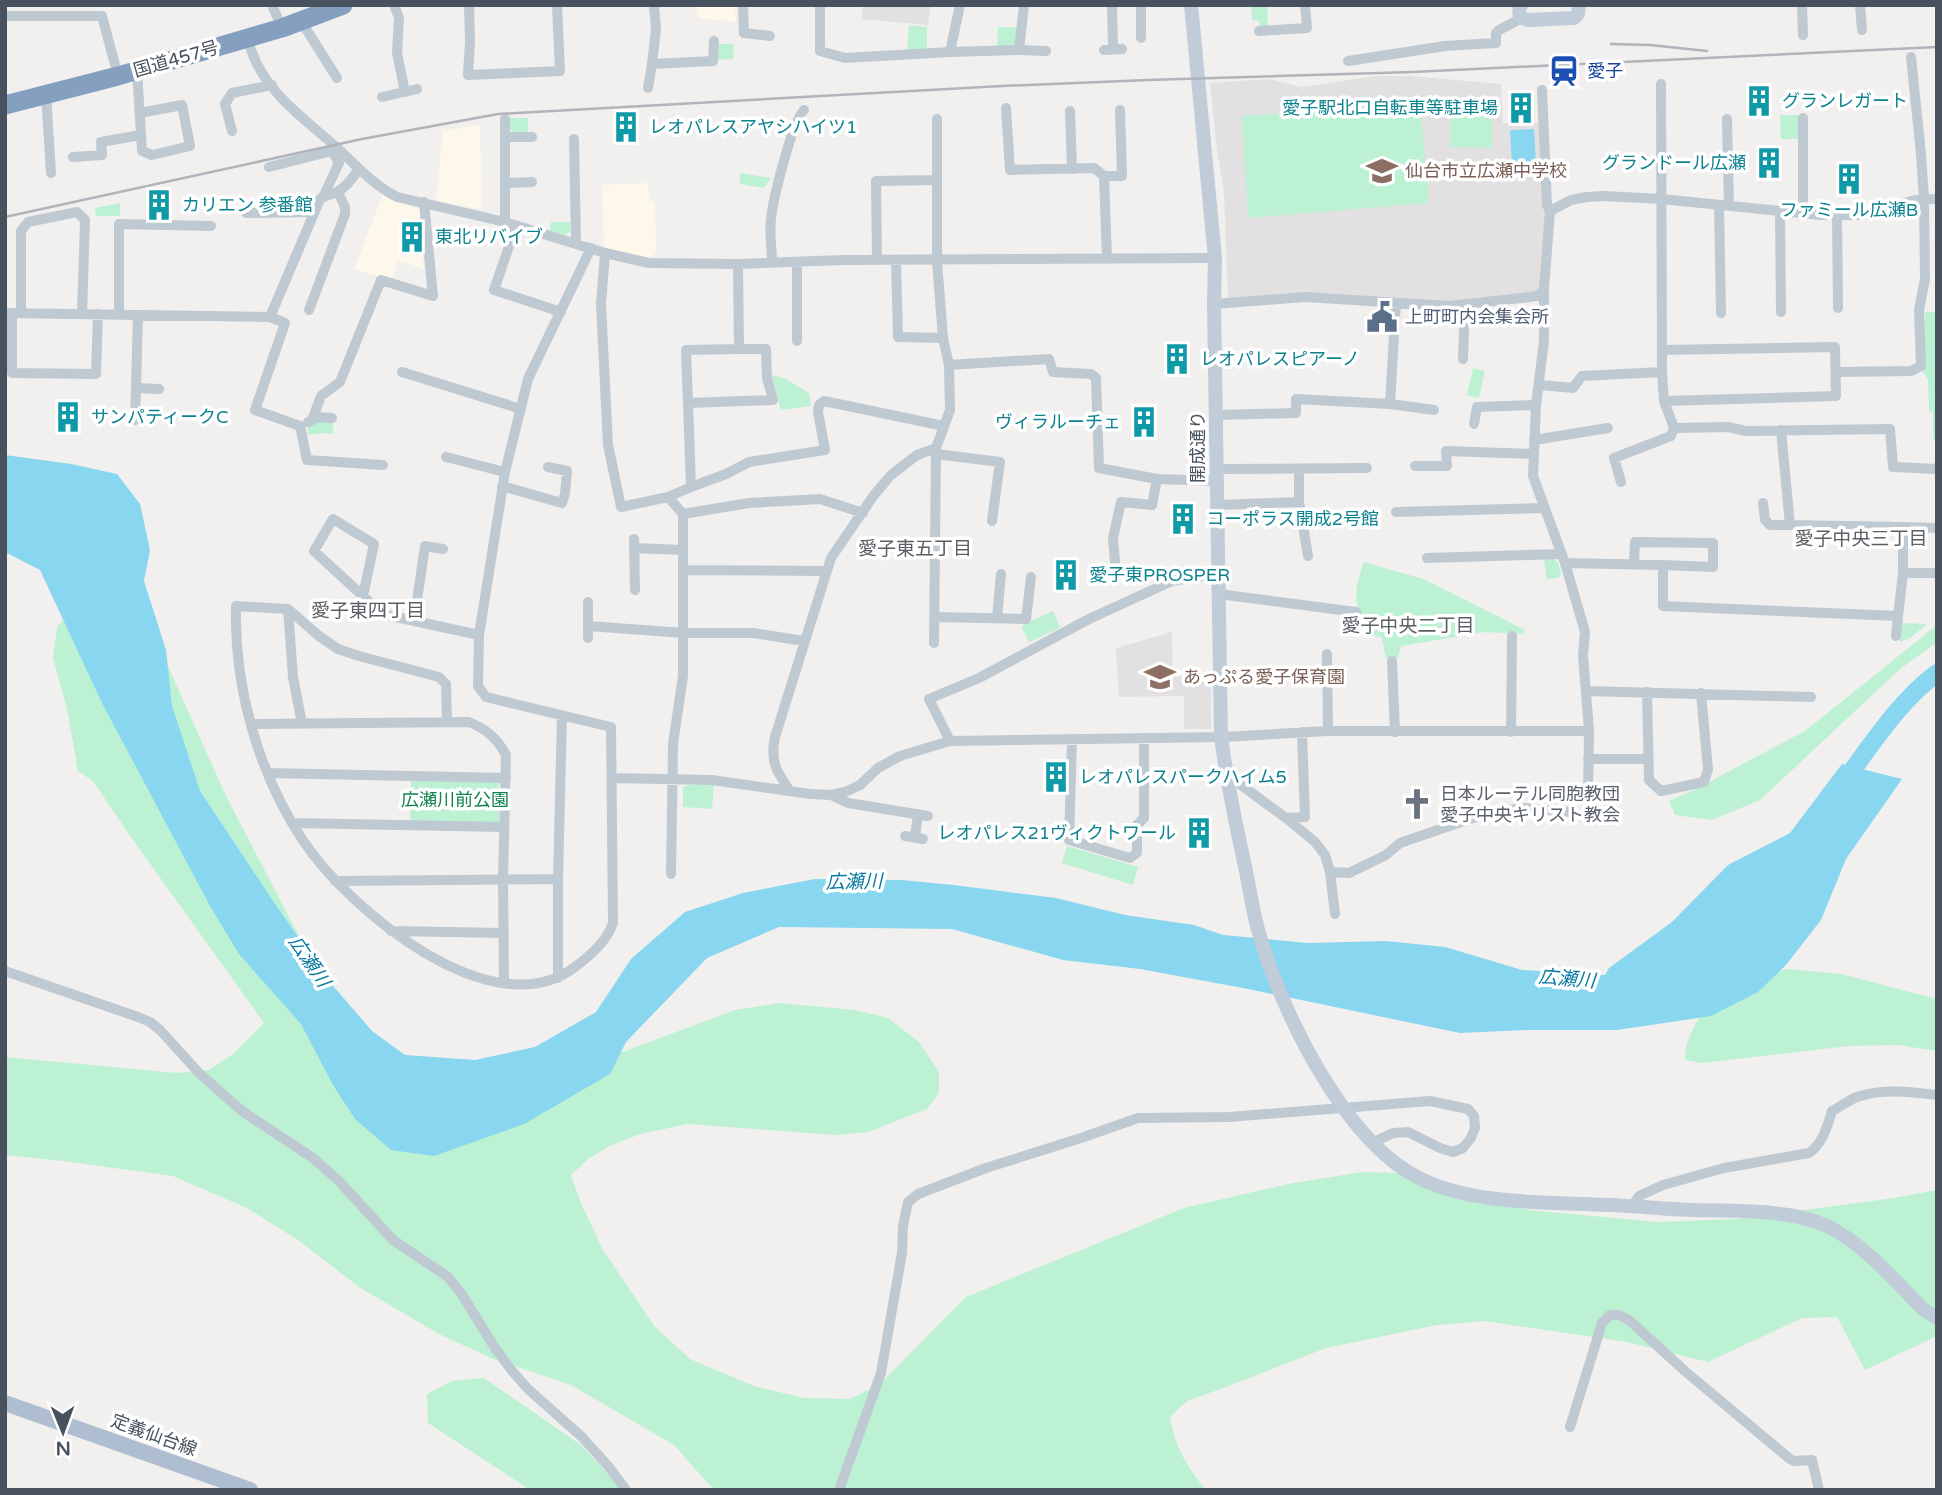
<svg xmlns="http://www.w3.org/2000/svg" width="1942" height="1495" font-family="'Varela Round','Noto Sans JP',sans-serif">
	<rect width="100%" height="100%" fill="#f2efef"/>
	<path fill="#fdf8e9" d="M697,5H735L736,22L698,18Z
		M480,125L482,209L436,201L443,131Z
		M648,183L649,199L655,204L656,253L650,258L604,248L602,185Z
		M383,194L419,210L424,269L398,260L392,281L354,269Z"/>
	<path fill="#e3e0e1" d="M863,5H931L928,25L861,19Z
		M1376,76H1411L1501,84L1503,123L1539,122L1546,211L1541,289L1531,293L1444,303L1228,298L1224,193L1217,150L1210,83L1269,79L1302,87Z
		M1172,632L1173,677L1211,676V729H1184V696L1119,697L1116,648Z"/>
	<path fill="#bcf1d3" d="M1251,5H1267L1268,27H1260L1259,21L1252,20Z
		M909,25L927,27V51L907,52Z
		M998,27H1019L1017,42L1012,48L997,49Z
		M716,44H734L733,59L717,60Z
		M1420,104L1429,203L1248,218L1242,116Z
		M1450,112H1492V148L1450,147Z
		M1780,115H1800V139H1781Z
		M509,118H528V134H516L510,129Z
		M740,173L771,178L764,188L740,184Z
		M120,203V216H96L95,208Z
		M551,222H570V231L565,235L550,231Z
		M1925,312H1937V439H1933V412L1929,411L1928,380L1923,372Z
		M1473,368L1485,371L1479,398L1467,395Z
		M772,375L784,378L809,393L811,406L781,410Z
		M322,420L334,421L332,434L325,433L308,435V424Z
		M1553,558L1558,563L1561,573L1559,578L1547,579L1544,559Z
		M1364,562L1423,579L1525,630L1523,634L1485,632L1401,646L1398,658H1386L1382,638L1371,635V625C1349,609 1356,584 1364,562Z
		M1053,611L1060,628L1029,642L1021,626Z
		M72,612L167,664L226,796L328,992L386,1059L482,1072L612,1056L735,1010L779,1003L855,1010L888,1018L919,1042L939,1072V1093L927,1109L868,1132L834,1135L688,1124L640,1134L610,1146L588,1159L571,1175L580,1201L603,1250L655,1327L690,1359L754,1386L804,1398L850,1399L880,1384L966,1297L1184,1208L1288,1184L1362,1172L1406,1173L1458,1185L1528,1210L1657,1222L1736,1219L1894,1198L1937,1190V1336L1865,1370L1837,1317L1802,1318L1708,1362L1627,1342L1484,1321L1437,1325L1326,1348L1226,1387L1187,1401L1170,1417C1175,1447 1187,1467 1206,1490H714L674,1445L571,1385L491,1358L439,1334L359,1287L298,1240L247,1208L173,1176L63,1161L5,1155V1057L177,1073L209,1070L233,1054L264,1023L128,833L93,781L78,771L67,708L53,658L57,627Z
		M1901,623L1927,624L1910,638L1900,642Z
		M1937,625V642L1900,669L1760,800L1712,820L1675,815L1669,801L1694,790L1805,731Z
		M411,778L499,779V823L410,821Z
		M714,783L712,809L683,807V786Z
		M1067,846L1138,867L1133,885L1062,863Z
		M1789,969L1841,974L1937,999V1051L1898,1045L1849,1046L1702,1063L1685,1060C1684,1030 1714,994 1740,981C1752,975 1774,972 1789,969Z
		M484,1378L581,1445L623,1490H528L523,1485L428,1423L427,1394L452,1381Z"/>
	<path fill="#88d6f0" d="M1534,129L1536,165L1512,166L1510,130Z
		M5,455L71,464L117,474L140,504L150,550L144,581L166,650L172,706L200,791L273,901L328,980L372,1031L405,1055L475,1060L535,1047L596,1012L631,959L685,912L743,893L815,879L901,880L954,885L1056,898L1125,915L1194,925L1223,935L1308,943L1386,941L1445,947L1522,970L1605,975L1609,968L1672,922L1728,865L1790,833L1842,764L1902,779L1846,859L1821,920L1786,965L1758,992L1711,1016L1617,1030H1527L1460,1033L1243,988L1140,969L1063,960L952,929L779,927L707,958L626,1042L610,1074L524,1124L434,1156L391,1150L355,1119L333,1085L301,1024L239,954L210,906L102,703L40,570L5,552Z"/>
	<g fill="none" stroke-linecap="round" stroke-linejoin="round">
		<path stroke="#88d6f0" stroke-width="18" d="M1842,784C1871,746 1898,702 1937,673"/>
		<path stroke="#bfc9d2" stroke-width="10" d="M272,5L282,28
			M394,5L399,18L397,53L405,92
			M469,5L470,41L468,75L560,71L557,5
			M654,5L656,29L652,64L713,61L714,41
			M743,5L744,33L770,36
			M820,5V51L845,58L950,52
			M960,5L950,52L1019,50L1024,5
			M1112,5L1113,49
			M1141,5V38
			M1802,5L1803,35
			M1860,5L1862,30
			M5,16H102L118,76
			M301,21L337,78
			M1259,31L1307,28L1305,5
			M247,39C250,47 253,56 257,64C274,98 307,121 335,146C355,164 373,185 397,197L505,222L605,253L649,263L738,264L843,260L1215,258
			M1019,50L1046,51
			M1104,50L1122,49
			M1348,61L1445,46L1496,43V33L1499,30L1522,18
			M137,70L142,151L152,155L190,146L182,105L140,113
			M1661,84L1662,372L1664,401L1674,428L1728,427L1746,431L1890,429L1893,467L1937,469
			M648,88L652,64
			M1542,90L1547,205L1550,211
			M46,94L51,173
			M382,97L417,89
			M1006,108L1010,170L1094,168L1104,176
			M1070,111L1072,169
			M1803,118V214
			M505,119V222
			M1727,119L1729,206
			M232,131L225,104L232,93L272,85
			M505,137H532
			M574,139L576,243
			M73,157L102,155L101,142L141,135
			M269,167L332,151L339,163L324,195
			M505,183L532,182
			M1719,205L1721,313
			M1780,212L1781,312
			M246,213L313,212
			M1837,215L1838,308
			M516,226L494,290L561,312
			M605,253L601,304L608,445L621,507L668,497L683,514L749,503L820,499L863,513
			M1107,259L1104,176H1122L1120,110
			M877,260L876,181L937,180
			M896,261L898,337L943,338
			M772,262C772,248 769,233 771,219C773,199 792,122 804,110
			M738,264L739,349H766L767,378L773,400L688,403L686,350L739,349
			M1214,304L1305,297L1448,306L1531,297L1539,295L1544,289
			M309,310L345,214V207L338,192
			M21,312V231L28,222L77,212L85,220L82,314
			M5,313L270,317L320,199C326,195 331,195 337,192C347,187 353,177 359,169
			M12,313V373L96,374L98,314
			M119,314V224L211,226
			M138,315L136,388L159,389
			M270,317L285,323L255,410L300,426L307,460L383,465
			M797,341V262
			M1662,350L1835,347L1836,396L1664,401
			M1463,359L1465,304
			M949,365L1049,359L1053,372L1091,374L1096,378L1099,468L1157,479L1217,481
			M402,372L521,409
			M1837,372L1911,371L1921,366L1919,310L1925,279L1924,199L1921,154L1911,57
			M1540,385L1573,388L1582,376L1662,372
			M1390,404L1434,410
			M1217,415L1296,413V399L1390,404L1396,303
			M135,420L136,388
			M312,420L321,396L340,382L381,280L433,296L424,202
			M308,422L318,417L332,418
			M1474,424L1477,407L1536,405
			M1781,430L1790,525L1903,527
			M1534,440L1608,428
			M936,454L1000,462L992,521
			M446,457L505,472
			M1415,466H1447L1446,451L1533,454
			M1217,469L1367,468
			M1299,469V502
			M1621,482L1614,458L1671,436L1674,428
			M502,486L562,503L565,494L567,471L548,467
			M691,487L726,474L749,462L825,450L818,412L819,405L824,401L944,426
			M668,497L691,487L688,403
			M1763,503L1765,520L1770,525H1790
			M1217,505L1299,502L1308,556
			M1396,512L1544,508
			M634,539L635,590
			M634,548L683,550
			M1427,558L1562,554
			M1565,563L1663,565V606L1898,616L1903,573V527L1937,528
			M1634,564L1635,542L1713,543V567L1663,565
			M683,570L827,571
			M1116,573L1113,538L1121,502L1152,505L1157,479
			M1219,573L1172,581L1089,619L979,678L929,699L950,741L1224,737L1328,731H1589L1583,655L1585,632L1565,563L1533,476L1536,405L1544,341V289L1550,211L1571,200L1587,197L1604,196L1661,199L1820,215H1857L1915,200L1937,199
			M1903,573H1937
			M1219,594L1356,612
			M363,596L314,551L333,519L374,544L363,596L382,614L479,635
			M588,602V638
			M288,609L293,677L302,724
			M934,617L1026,619L1031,577
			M997,618L1001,574
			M414,621L425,546L443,549
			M588,626L684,633H753L804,641
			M1896,636L1898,616
			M934,643L936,448
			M1327,654L1328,731
			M1392,661L1395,732
			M1586,691L1811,697
			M1647,692L1649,780L1661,791L1704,782L1708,769L1701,693
			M447,721L446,684L439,677L359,656L338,649L319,636L288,609L236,606C234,687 258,772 302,839C347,908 492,1030 575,967C590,956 607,941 613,923L611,727L486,697L478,686L479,635L505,472L528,379L591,248
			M251,724L469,722C486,729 497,738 506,755L503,880L504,983
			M1511,732L1512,636
			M1072,739L1069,840L1130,858L1137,853V825L1144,818V738
			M1588,759H1648
			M268,773L506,778
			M1226,774L1286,818L1315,842L1325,855L1330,872L1335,914
			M612,778L712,780L810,794L831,795L845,792L860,785L878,768L900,756L950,741
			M790,791C776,771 770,761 775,737L831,558L874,495L891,475L917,455L936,448L950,410L949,365L943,338L937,261V119
			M1588,794L1589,731
			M831,795L848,803L928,816
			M1286,818L1305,817L1302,732
			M292,823L504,827
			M905,836L923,839
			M915,837L918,814
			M1330,872L1349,873L1386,855L1400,843L1490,812L1525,808L1570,812
			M671,874L673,744L683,676V514
			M335,881L558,879
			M391,931L504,933
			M5,971L138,1017L150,1022L160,1030L200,1074L242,1111L313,1158L338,1180L393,1240L448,1277L461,1293L495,1348L513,1372L528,1389L582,1437L609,1467L626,1490
			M558,978V879L562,715
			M1632,1206L1639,1196L1663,1185L1724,1168L1809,1153C1823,1143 1827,1127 1832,1111C1840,1107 1849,1100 1857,1097C1883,1088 1911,1092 1937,1095
			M1570,1427L1602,1323L1610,1315H1619L1629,1320L1686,1372L1790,1459L1794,1461L1812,1460L1819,1490
			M839,1490L881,1373L902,1253L903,1226L908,1202L918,1194L986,1168L1081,1138L1138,1118L1229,1117L1430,1101L1468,1109L1474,1116L1475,1128L1471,1138L1463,1148L1453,1152L1440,1148L1408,1132L1393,1133L1372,1143"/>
		<path stroke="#c1ccd9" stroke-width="14" d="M1191,5L1215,258L1214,304L1221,737C1227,782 1236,826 1246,871C1250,892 1253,913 1259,933C1281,1011 1345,1143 1421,1179C1474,1205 1549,1202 1608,1205C1636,1206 1664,1209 1692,1210C1733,1211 1791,1209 1827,1226C1863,1243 1895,1281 1923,1309L1937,1318
			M1521,5C1517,13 1520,19 1529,20L1574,18L1578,14L1579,5"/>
		<path stroke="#aebdcf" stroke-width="16" d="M5,1403L250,1490"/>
		<path stroke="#859fc0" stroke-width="19" d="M5,105L118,76L282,28L343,5"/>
		<path stroke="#b1b4ba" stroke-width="2.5" d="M1611,44L1650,45L1707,51
			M5,217L362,139L498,114L1002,86L1148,80L1412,72L1937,47"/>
	</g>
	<defs>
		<symbol id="station-bare" viewBox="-9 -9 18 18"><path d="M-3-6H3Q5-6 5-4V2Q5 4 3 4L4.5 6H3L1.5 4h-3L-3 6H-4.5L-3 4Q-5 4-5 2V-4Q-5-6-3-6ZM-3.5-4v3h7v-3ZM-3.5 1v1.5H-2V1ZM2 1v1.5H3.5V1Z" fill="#1a4fb4" stroke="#fff" stroke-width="2.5" paint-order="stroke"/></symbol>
		<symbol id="building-bare" viewBox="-9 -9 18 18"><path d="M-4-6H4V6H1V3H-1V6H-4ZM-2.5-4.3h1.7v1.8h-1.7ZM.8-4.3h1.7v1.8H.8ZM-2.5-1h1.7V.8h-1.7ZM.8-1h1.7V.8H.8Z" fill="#0f9aa8" stroke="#fff" stroke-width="2.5" paint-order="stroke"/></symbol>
		<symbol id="school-bare" viewBox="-9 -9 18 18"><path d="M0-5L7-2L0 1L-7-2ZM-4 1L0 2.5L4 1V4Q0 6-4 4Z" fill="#8d6e63" stroke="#fff" stroke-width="2.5" paint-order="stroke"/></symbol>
		<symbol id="civic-bare" viewBox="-9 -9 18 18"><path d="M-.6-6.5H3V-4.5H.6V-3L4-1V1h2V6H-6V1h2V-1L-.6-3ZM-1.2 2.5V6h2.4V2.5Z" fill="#5c6f8a" stroke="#fff" stroke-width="2.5" paint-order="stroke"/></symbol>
		<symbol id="church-bare" viewBox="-9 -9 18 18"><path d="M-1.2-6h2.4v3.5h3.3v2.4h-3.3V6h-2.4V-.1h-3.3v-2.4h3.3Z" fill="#6b7280" stroke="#fff" stroke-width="2.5" paint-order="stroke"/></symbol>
	</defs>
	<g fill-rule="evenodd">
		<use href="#station-bare" x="1542" y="49" width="44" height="44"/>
		<use href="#building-bare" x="1737" y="79" width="44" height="44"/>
		<use href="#building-bare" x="1499" y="86" width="44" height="44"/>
		<use href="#building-bare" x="604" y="105" width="44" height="44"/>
		<use href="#building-bare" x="1747" y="141" width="44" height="44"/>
		<use href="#school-bare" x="1360" y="149" width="44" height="44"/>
		<use href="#building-bare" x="1827" y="157" width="44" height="44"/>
		<use href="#building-bare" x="137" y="183" width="44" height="44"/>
		<use href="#building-bare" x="390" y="215" width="44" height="44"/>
		<use href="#civic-bare" x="1360" y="295" width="44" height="44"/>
		<use href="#building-bare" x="1155" y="337" width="44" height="44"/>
		<use href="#building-bare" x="46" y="395" width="44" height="44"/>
		<use href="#building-bare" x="1122" y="400" width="44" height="44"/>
		<use href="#building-bare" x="1161" y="497" width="44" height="44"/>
		<use href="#building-bare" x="1044" y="553" width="44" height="44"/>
		<use href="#school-bare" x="1138" y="655" width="44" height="44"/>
		<use href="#building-bare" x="1034" y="755" width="44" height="44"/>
		<use href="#church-bare" x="1395" y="782" width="44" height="44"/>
		<use href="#building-bare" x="1177" y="811" width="44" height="44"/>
	</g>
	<g text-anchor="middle" stroke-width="7" stroke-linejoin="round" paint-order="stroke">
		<g font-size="18" fill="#47525e" stroke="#fff">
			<text transform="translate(176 59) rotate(-16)" y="6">国道457号</text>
			<text transform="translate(1198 447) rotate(-90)" y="6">開成通り</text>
			<text transform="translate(154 1435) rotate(20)" y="6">定義仙台線</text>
		</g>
		<g font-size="18" fill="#164399" stroke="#fff" text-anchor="start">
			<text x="1587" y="77">愛子</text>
		</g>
		<g font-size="18" fill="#0d838f" stroke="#fff" text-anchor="start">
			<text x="1782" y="107">グランレガート</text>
			<text x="1498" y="114" text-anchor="end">愛子駅北口自転車等駐車場</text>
			<text x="649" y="133">レオパレスアヤシハイツ1</text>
			<text x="1746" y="169" text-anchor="end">グランドール広瀬</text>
			<text x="182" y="211">カリエン 参番館</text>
			<text x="1849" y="216" text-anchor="middle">ファミール広瀬B</text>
			<text x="435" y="243">東北リバイブ</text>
			<text x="1200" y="365">レオパレスピアーノ</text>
			<text x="91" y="423">サンパティークC</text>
			<text x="1121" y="428" text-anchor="end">ヴィラルーチェ</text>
			<text x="1206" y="525">コーポラス開成2号館</text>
			<text x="1089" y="581">愛子東PROSPER</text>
			<text x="1079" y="783">レオパレスパークハイム5</text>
			<text x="1176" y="839" text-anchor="end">レオパレス21ヴィクトワール</text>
		</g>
		<g font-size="18" fill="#785e54" stroke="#fff" text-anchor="start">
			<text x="1405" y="177">仙台市立広瀬中学校</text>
			<text x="1183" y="683">あっぷる愛子保育園</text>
		</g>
		<g font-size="18" fill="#4e5e75" stroke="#fff" text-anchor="start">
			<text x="1405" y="323">上町町内会集会所</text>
		</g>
		<g font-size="18" fill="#5b616d" stroke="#fff" text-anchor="start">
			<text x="1440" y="800">日本ルーテル同胞教団<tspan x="1440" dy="21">愛子中央キリスト教会</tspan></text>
		</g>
		<g font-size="18" fill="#138350" stroke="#fff">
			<text x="455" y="806">広瀬川前公園</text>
		</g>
		<g font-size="19" fill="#5c5f65" stroke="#fff">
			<text x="1861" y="545">愛子中央三丁目</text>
			<text x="915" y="555">愛子東五丁目</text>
			<text x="368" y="617">愛子東四丁目</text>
			<text x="1408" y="632">愛子中央二丁目</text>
		</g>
		<g font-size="19" font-style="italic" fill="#077aa1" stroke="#fff">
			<text transform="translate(854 881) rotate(-1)" y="7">広瀬川</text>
			<text transform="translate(310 961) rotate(56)" y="7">広瀬川</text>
			<text transform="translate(1567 978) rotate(5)" y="7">広瀬川</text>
		</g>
	</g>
	<rect width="1942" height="1495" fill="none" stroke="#47525e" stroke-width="14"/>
	<g transform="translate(63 1432) rotate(179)" stroke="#ffffff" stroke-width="5" paint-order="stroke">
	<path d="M0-5L12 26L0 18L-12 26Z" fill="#47525e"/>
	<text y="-10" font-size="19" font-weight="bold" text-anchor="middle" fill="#47525e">N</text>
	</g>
</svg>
